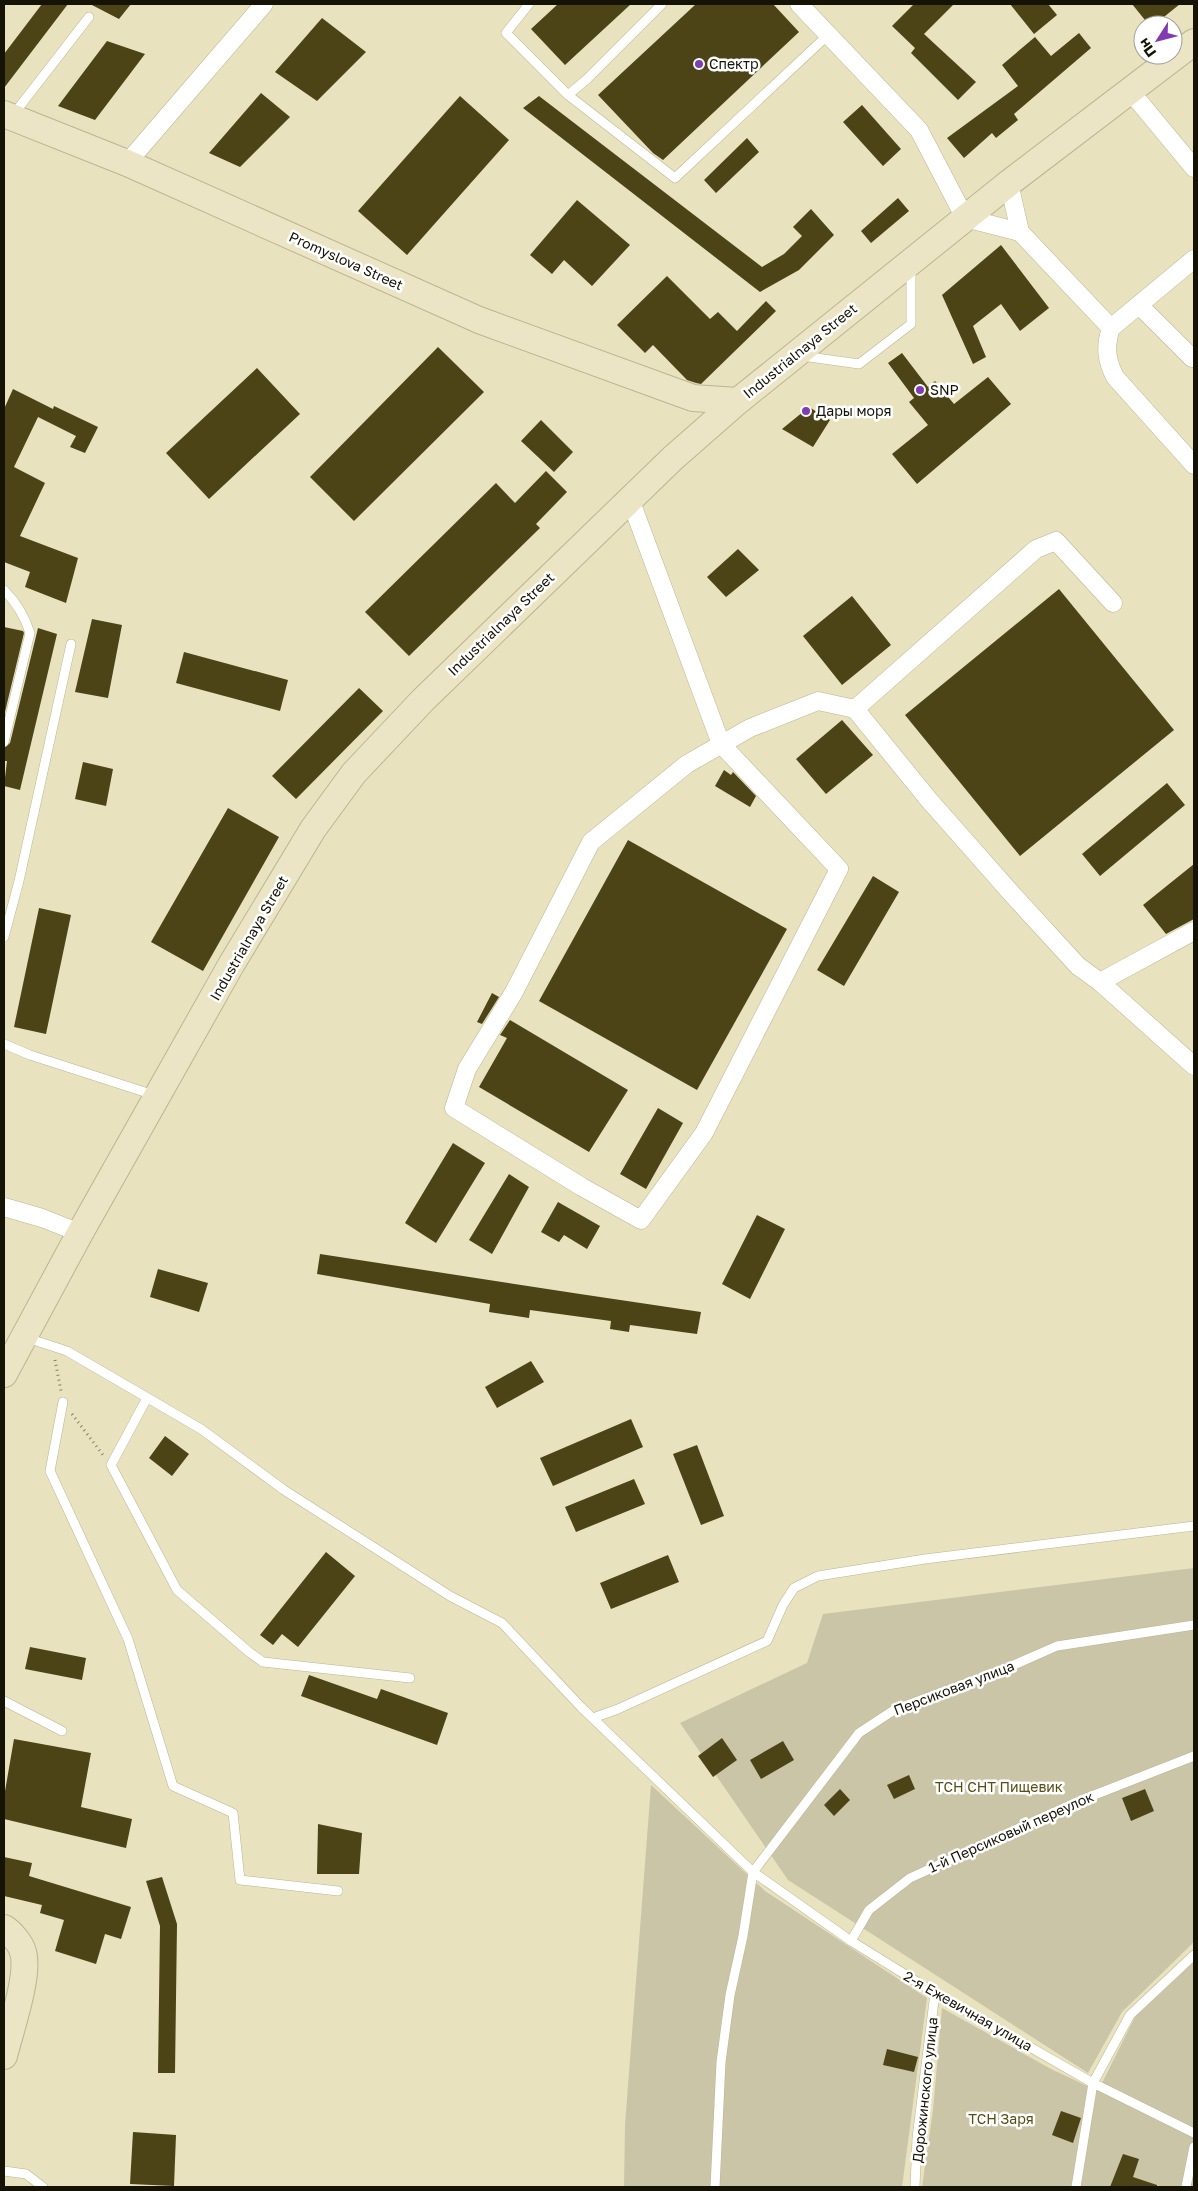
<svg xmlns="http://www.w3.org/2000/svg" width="1198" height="2191" font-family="'Golos Text',sans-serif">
	<rect width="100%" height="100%" fill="#e8e2be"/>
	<path fill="#cac5a7" d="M1194,1568V1942L1122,2012L1088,2073L788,1880L680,1723L807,1663L823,1614Z
		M651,1785L765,1891L927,1998L902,2187H624L625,2125Z
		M1194,1962V2187H922L933,2110L942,2008L1051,2069L1098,2091L1135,2017Z"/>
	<path fill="#4c4416" d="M42,4H68L4,88V54Z
		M90,4H131L119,19Z
		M558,4H631L565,65L531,29Z
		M696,4H773L799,32L663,160L653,153L598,95Z
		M914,4H954L924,34L976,82L958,100L911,53L915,48L892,26Z
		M1010,4H1048L1057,15L1034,34Z
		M1132,4H1180L1154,25H1149Z
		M322,18L366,52L317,101L275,72Z
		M1079,33L1091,48L1014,114L1018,120L996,138L992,133L964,158L947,138L1018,86L1002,65L1035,37L1051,56Z
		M107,41L145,54L95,120L58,106Z
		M261,93L290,117L240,167L209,153Z
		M460,96L509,140L407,255L358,211Z
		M539,96L762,267L784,254L802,236L793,227L811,209L834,235L799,270L760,292L523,108Z
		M862,105L901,149L883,166L843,122Z
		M747,138L759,152L716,193L704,180Z
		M898,198L909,211L871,243L861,231Z
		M577,200L630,245L592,286L564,260L552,274L530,255Z
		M1001,245L1049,308L1020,331L1001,304L973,326L986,357L973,364L942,295Z
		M667,276L710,319L718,312L737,331L766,301L776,311L701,384L696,383L687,380L653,345L645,353L617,325Z
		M438,347L484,392L354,521L310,477Z
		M902,353L928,387L935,381L954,404L988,377L1011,404L917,484L892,454L928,425L909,402L914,398L888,363Z
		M257,368L300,414L209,499L166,453Z
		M13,389L53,409L54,406L98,427L85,453L70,447L76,436L38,417L14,467L45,483L20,536L78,558L66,603L25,587L30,572L4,562V409Z
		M809,407L830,420L813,447L782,429Z
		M541,420L573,452L554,472L521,441Z
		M546,471L567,492L536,524L540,528L409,656L365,612L496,483L515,503Z
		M738,549L759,570L726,597L707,577Z
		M1059,589L1174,730L1020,856L905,715Z
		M852,596L891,645L842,685L803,636Z
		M92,619L122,625L108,698L75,692Z
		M4,627L23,631L24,633L4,716Z
		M38,628L57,634L20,790L4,786L7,761H4V748L10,743Z
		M184,652L288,680L280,711L176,683Z
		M359,688L383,711L296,799L272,776Z
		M842,720L873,755L826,794L796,759Z
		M83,762L113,769L106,806L75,799Z
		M724,770L731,775L733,772L756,796L750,807L715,786Z
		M1167,783L1185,805L1100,876L1082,854Z
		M228,808L279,837L203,971L151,942Z
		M628,840L787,929L697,1090L539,1001Z
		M1194,864V919L1166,934L1143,905Z
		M873,876L899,892L844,986L817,970Z
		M39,908L71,915L46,1034L14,1027Z
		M492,993L499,997L482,1024L477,1022Z
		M510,1020L628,1090L589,1152L479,1087L507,1038L500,1035Z
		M658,1108L683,1123L646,1189L620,1174Z
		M453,1143L485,1163L436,1243L405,1223Z
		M509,1174L529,1187L492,1254L469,1240Z
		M558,1202L600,1226L587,1249L564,1235L559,1242L541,1232Z
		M757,1215L785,1229L750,1299L722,1284Z
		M320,1254L580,1294L701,1312L697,1334L630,1325L629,1332L610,1329L611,1321L530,1310L529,1318L489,1312L490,1304L317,1274Z
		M158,1269L208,1283L199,1312L150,1297Z
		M531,1361L544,1382L497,1408L485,1387Z
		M631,1419L643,1447L553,1486L540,1458Z
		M165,1436L189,1454L172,1476L149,1458Z
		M697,1445L724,1516L701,1525L673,1454Z
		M634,1479L645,1504L576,1532L565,1507Z
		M326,1552L355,1576L298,1647L282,1634L273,1645L260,1635Z
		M668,1555L679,1582L611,1609L600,1583Z
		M30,1647L86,1658L82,1680L25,1669Z
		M309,1675L377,1699L381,1689L448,1713L437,1745L301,1696Z
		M722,1738L737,1760L713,1777L698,1756Z
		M14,1739L91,1753L81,1807L132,1819L126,1848L4,1819V1797Z
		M783,1741L794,1760L761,1779L750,1760Z
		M909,1775L915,1789L894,1799L887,1785Z
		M840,1789L850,1800L834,1816L824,1805Z
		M1145,1789L1154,1811L1131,1821L1122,1798Z
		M318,1824L362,1833L359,1874H317Z
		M4,1857L32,1863L29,1876L131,1907L121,1939L105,1934L96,1964L55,1951L64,1920L40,1913L42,1905L4,1896Z
		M162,1877L177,1924L175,2073H158L160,1926L146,1881Z
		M887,2049L918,2057L914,2072L883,2065Z
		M1061,2111L1081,2118L1073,2143L1052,2135Z
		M133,2132L176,2135L174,2186L130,2184Z
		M1123,2154L1139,2159L1133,2177L1157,2185V2187H1110Z"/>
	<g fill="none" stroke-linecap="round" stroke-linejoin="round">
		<defs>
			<path id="service" d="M529,4L506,33L568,95L587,79L662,4
				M568,95L675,178L829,34
				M13,115L89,17
				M802,356L859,364L911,324V267
				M4,590C16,602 25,617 30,633L4,742
				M4,937L19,881L71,644
				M4,1044L30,1055L154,1095
				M27,1338L67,1351L201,1429L284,1490L450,1596L502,1623L581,1707L753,1872L851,1941L935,1993L1093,2083L1194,2133
				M147,1398L111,1465L177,1590L249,1652L263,1662L410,1678
				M63,1402L50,1471L128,1639L173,1786L233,1813L240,1880L338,1891
				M4,1701L62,1731
				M593,1718L618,1709L767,1641L783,1605L794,1588L818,1576L925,1559L1194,1526
				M851,1941L869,1910L910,1878L1079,1801L1194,1756
				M4,2171L26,2174L43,2187
				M715,2187L721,2062L730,1995L743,1936L753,1872L859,1733L894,1710L1000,1671L1057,1646L1194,1625
				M915,2187L917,2138L935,1993
				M1076,2187L1093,2083L1130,2015L1194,1955
				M1186,2187L1194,2147"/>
			<path id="minor" d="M799,4L919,130L965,218L1020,232L1111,328
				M1131,92L1194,168
				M127,163L264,4
				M1009,183L1020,232
				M1194,259L1111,328C1105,346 1106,359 1115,377L1194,465
				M1139,305L1192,358H1194
				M630,499L721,744L839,869L704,1133L641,1220L582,1187L454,1108L467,1069L514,992L591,842L687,764L750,728L818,701L855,709L929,800L1012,894L1078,966L1100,982
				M855,709L1036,549L1056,541L1113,603
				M1194,931L1100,982L1194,1066
				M4,1207L42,1218L80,1233"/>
			<path id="secondary" d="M4,114L127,163L479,320L693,398L738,401
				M4,1374L80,1233L231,965L313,829L354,773L423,700L673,458L738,401L1009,183L1194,42
				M4,1928C11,1932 21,1944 23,1952C30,1975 10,2031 4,2056"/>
		</defs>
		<use href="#service" stroke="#bbb592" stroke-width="10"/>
		<use href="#minor" stroke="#bbb592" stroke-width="19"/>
		<use href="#secondary" stroke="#bbb592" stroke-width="28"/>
		<path stroke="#868269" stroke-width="3" stroke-dasharray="1 4" stroke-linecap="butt" d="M55,1360L61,1391
			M72,1414L103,1455"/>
		<use href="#service" stroke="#fff" stroke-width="9"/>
		<use href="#minor" stroke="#fff" stroke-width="18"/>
		<use href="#secondary" stroke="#ebe5c5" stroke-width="26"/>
	</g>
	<g fill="#823caf" stroke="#fff" stroke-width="2">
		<circle cx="699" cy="64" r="5"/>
		<circle cx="920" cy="390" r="5"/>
		<circle cx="806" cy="411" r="5"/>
	</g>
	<g text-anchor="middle" stroke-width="5" stroke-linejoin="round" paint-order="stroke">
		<g font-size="14" fill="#151206" stroke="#fff" text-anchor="start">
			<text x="709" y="69">Спектр</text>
			<text x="930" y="395">SNP</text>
			<text x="816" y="416">Дары моря</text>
		</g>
		<g font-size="14" fill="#151206" stroke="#fff">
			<text transform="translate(346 261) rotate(24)" y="5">Promyslova Street</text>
			<text transform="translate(800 351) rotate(-39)" y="5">Industrialnaya Street</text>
			<text transform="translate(501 624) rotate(-44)" y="5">Industrialnaya Street</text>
			<text transform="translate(249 938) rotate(-60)" y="5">Industrialnaya Street</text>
			<text transform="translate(954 1688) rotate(-21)" y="5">Персиковая улица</text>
			<text transform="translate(1011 1832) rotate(-24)" y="5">1-й Персиковый переулок</text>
			<text transform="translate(968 2011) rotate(30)" y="5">2-я Ежевичная улица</text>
			<text transform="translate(925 2090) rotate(-84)" y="5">Дорожинского улица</text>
		</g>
		<g font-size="14" fill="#574e14" stroke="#fff">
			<text x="999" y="1792">ТСН СНТ Пищевик</text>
			<text x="1001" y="2124">ТСН Заря</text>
		</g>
	</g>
	<rect width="1198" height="2191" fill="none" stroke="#151206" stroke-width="10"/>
	<g transform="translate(1158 40) rotate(234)"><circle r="24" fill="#ffffff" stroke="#a1a09b"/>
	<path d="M0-4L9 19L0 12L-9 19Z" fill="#823caf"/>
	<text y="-8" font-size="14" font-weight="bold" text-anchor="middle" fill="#151206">Пн</text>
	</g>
</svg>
